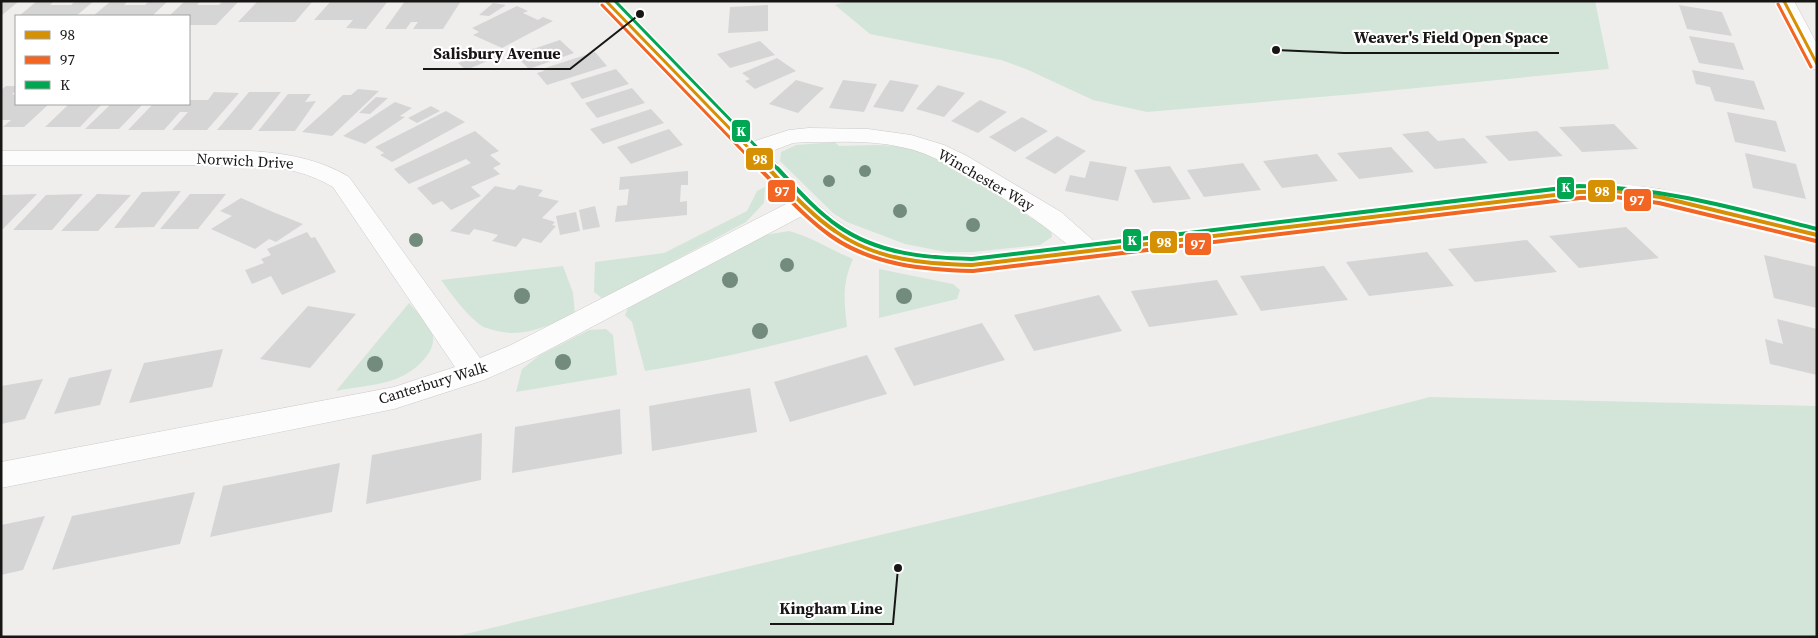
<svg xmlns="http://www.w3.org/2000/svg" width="1818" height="638" font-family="'Source Serif 4',serif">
	<rect width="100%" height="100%" fill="#efeeed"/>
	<path fill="#d3e5d8" d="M849,1H1595L1609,69L1355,94L1147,112L1093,100L1026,69L1001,60L870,34L835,5Z
		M835,142L839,146C857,146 876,144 893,146C943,149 991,191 1031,218L1038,217L1051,227L1052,237L1040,245L973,252H946L905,244L847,222L833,213L780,161L781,152L796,145Z
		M765,187L764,203L746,222L603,299L594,292L595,262L664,253L747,211L757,191Z
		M789,231C812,237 831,250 853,259C842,284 844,300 847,327C780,344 713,361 645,371L632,322L625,315L628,308L765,235Z
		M563,266L573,293L575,314C549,325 525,338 497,331C491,329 483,328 479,324C464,312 452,295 441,280Z
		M879,269L953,284L960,290L957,299L879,318Z
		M409,303C416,311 426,320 431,330C441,349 415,371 400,377C385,385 354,387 336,391Z
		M606,329L613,335L617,375L516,392L522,369L540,355L589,330Z
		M1430,397L1817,406V637H453L1031,499Z"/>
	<path fill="#d6d5d5" d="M1,1H19L1,16Z
		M37,1H54L50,5H71L75,1H94L76,16H19Z
		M111,1H128L124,5H145L149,1H168L152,16H93Z
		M185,1H201L197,5H219L223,1H239L216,25H189V16H169Z
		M258,1L282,2L313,1L295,22H238Z
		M331,1H388L366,29L346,28L353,20H314Z
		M405,1L443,2L461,1L443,29H413L418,22H411L406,29H385Z
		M493,3L506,5L489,16L479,15Z
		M768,5V31L728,33L730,7Z
		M1679,5L1722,12L1732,36L1687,29Z
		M517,6L528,11L523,13L538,20L543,17L553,21L502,48L473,35L479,32L472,28Z
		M1689,36L1734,43L1744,70L1699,63Z
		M560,40L574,53L529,69L515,55Z
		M760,41L775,55L730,68L717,54Z
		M489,51L497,57L466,70L458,63Z
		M595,52L607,66L547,85L537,73L544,71L542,69Z
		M777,58L796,71L755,89L745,81L750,79L742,73Z
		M616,69L629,84L582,99L570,83Z
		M1692,70L1754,81L1765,110L1715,101L1710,87L1696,84Z
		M796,80L824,88L798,113L769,104Z
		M843,80L877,84L864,112L829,108Z
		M890,80L919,85L903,112L873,107Z
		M938,85L965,93L944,117L916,109Z
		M6,86H16V91L12,94L16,95V104H49L24,127H3L11,120H1V90Z
		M632,88L645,103L597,118L585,103Z
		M358,89L379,91L332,136L302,132L343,95H351Z
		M214,92L239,93L207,130H172L188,112H180L164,130H128L153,104H189V100H208Z
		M249,92H281L251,130H217Z
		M288,94H311L305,102L316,101L295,131H258Z
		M376,97L388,98L370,114L359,113Z
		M980,100L1007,112L978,133L951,121Z
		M395,102L412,108L400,116L405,117L365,144L343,136Z
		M69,104H102L80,127H45Z
		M111,104H143L119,129H85Z
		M431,106L440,111L417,123L408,118Z
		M651,109L664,123L603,144L590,129Z
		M446,111L465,122L392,162L380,155L384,153L375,147Z
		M1727,112L1776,121L1786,152L1735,142Z
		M1022,117L1048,131L1015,152L989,137Z
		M1614,124L1638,149L1582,152L1559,127Z
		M669,129L683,145L631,164L617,147Z
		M475,131L499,151L490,155L501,164L493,168L500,174L471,187L481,196L451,210L442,201L433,205L417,188L471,163L466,159L409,184L394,169Z
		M1428,131L1438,141L1464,138L1488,163L1435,169L1402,134Z
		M1537,131L1563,156L1509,161L1485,136Z
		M1057,136L1086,151L1055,174L1025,158Z
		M1391,147L1414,172L1359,179L1337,153Z
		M1745,153L1796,164L1806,199L1753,188Z
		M1317,154L1338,181L1282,188L1263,161Z
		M1090,161L1127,167L1118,201L1065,191L1070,175L1085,178Z
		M1243,163L1261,190L1204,197L1187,170Z
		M1170,166L1191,199L1153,203L1134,170Z
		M688,171V185H681L680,202L687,201V215L615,222L617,206L627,205L629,189L619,190L620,177Z
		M519,185L543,190L538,196L559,201L542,218L555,222L552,225L556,226L541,243L523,238L516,247L492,241L498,235L487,232L474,229L469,235L450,231L495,186L514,190Z
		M181,191L154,227L114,228L142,192Z
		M37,194L3,229H1V195Z
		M83,194L52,230H13L46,195Z
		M97,194L131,195L98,231H61Z
		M190,194H226L198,229H160Z
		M241,198L273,212L303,224L276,242L269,239L255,249L211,229L232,216L220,211Z
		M595,206L600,227L583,230L579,210Z
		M576,212L580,231L560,235L556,216Z
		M1626,227L1659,258L1579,268L1549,236Z
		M307,232L311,238L315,237L336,272L282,295L271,276L252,284L245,270L264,263L261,259L271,255L267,249Z
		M1527,240L1557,272L1475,282L1448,249Z
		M1427,252L1454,286L1369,296L1346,262Z
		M1764,255L1817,267V308L1774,298Z
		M1324,266L1348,300L1261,311L1240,276Z
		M1217,280L1238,315L1149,327L1131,291Z
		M1099,295L1122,331L1034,351L1014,315Z
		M308,306L356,314L310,368L260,359Z
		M1777,319L1817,329V375L1770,364L1765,339L1783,344Z
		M982,323L1005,360L914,386L894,348Z
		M223,349L212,387L129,403L144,363Z
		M867,355L887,394L790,422L774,382Z
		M112,369L100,405L54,414L69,378Z
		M43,379L25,419L1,424V386Z
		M750,388L757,432L652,451L649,406Z
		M620,409L622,454L512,473L515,427Z
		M482,433L481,480L366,504L372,455Z
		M340,463L332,512L210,537L223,486Z
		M195,492L180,544L52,570L72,516Z
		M45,516L23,570L1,575V525Z"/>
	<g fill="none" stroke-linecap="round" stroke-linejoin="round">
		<defs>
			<path id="minor" d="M597,1H617L755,141L789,130L809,128L868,129L911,135L944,145L967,156L1061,212L1095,242L1580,185L1615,184L1660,189L1817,227V243L1660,205L1615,198L1580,199L972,274C902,273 856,264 802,216L531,359L484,380L394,409L1,488V462L394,387L455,367L333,187C306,171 280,167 250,165H1V151H250C285,153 319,159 349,177L480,358L511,345L788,203ZM809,142C839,142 871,140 901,147C934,153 961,173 990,190C1017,207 1043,224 1068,245C994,254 911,271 845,226C815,206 791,178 767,153L793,143Z
				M1775,1H1794L1817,44V70L1810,68L1807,64Z"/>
		</defs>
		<use href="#minor" stroke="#cbcac9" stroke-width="1"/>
		<use href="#minor" fill="#fdfcfc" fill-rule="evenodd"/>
		<defs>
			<path id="bus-1-far1" d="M606,1L769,169
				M1784,1L1817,64"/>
			<path id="bus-1" d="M768,168C789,190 810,214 835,231C875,260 925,264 972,265L1580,192L1615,191L1660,197L1817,235"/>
			<path id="bus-2-far1" d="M1778,4L1811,67
				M602,5L760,169"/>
			<path id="bus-2" d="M759,168C782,191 804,217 831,236C872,265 924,270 973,271L1580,198L1615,197L1659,203L1816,241"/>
			<path id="bus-3-far1" d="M615,1L778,169"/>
			<path id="bus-3" d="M777,168C796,188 815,210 838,226C878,254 926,258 972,259L1579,186C1661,187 1738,209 1817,229"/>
		</defs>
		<use href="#bus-1-far1" stroke="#fff" stroke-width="6"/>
		<use href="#bus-1" stroke="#fff" stroke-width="8"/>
		<use href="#bus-2-far1" stroke="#fff" stroke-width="6"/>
		<use href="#bus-2" stroke="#fff" stroke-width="8"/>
		<use href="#bus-3-far1" stroke="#fff" stroke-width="6"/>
		<use href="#bus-3" stroke="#fff" stroke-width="8"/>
		<use href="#bus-1-far1" stroke="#d59003" stroke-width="3"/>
		<use href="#bus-1" stroke="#d59003" stroke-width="4"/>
		<use href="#bus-2-far1" stroke="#f26522" stroke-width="3"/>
		<use href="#bus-2" stroke="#f26522" stroke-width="4"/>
		<use href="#bus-3-far1" stroke="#00a651" stroke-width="3"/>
		<use href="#bus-3" stroke="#00a651" stroke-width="4"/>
	</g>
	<g fill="#728b7d">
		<circle cx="865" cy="171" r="6"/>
		<circle cx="829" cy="181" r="6"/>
		<circle cx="900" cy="211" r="7"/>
		<circle cx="973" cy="225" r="7"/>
		<circle cx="416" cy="240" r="7"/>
		<circle cx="787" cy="265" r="7"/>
		<circle cx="730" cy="280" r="8"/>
		<circle cx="522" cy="296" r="8"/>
		<circle cx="904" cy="296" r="8"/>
		<circle cx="760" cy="331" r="8"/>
		<circle cx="563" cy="362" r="8"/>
		<circle cx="375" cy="364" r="8"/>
	</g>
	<g text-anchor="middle" stroke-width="4.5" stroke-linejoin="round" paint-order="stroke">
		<g font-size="15" fill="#171615" stroke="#fff">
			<text transform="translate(245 161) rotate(3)" y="5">Norwich Drive</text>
			<text transform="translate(986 180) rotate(30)" y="5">Winchester Way</text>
			<text transform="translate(433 383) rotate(-17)" y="5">Canterbury Walk</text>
		</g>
	</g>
	<path fill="none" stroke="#171615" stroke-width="2" d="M1276 50L1344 53H1559M640 14L570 69H423M898 568L893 624H770"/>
	<g fill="#171615" stroke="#fff" stroke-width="2">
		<circle cx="1276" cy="50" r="5"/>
		<circle cx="640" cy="14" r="5"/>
		<circle cx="898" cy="568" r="5"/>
	</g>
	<g font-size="16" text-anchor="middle" font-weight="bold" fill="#171615" stroke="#fff" stroke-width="4.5" stroke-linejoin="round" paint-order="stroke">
		<text x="1451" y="43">Weaver's Field Open Space</text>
		<text x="497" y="59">Salisbury Avenue</text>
		<text x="831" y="614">Kingham Line</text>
	</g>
	<g stroke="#fff" stroke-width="2">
		<rect x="731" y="119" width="20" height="24" rx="5" fill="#00a651"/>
		<rect x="745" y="147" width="29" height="24" rx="5" fill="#d59003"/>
		<rect x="1556" y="176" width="19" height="24" rx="5" fill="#00a651"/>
		<rect x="767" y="179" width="29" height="24" rx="5" fill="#f26522"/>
		<rect x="1587" y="179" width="29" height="24" rx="5" fill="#d59003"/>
		<rect x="1623" y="188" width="29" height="24" rx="5" fill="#f26522"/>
		<rect x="1122" y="228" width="20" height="24" rx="5" fill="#00a651"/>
		<rect x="1149" y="230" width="29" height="24" rx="5" fill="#d59003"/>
		<rect x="1184" y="232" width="28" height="24" rx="5" fill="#f26522"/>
	</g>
	<g font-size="14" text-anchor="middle" font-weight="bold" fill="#fff">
		<text x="741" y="136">K</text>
		<text x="760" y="164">98</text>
		<text x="1566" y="192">K</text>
		<text x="782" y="196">97</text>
		<text x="1602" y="196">98</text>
		<text x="1637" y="205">97</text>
		<text x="1132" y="245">K</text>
		<text x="1164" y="247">98</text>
		<text x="1198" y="249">97</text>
	</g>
	<rect width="1818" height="638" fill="none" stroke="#171615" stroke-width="5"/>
	<rect x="15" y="15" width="175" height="90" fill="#ffffff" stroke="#a2a2a1"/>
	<rect x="25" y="31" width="25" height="8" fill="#d59003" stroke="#a2a2a1"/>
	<text x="60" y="40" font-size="15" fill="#171615">98</text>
	<rect x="25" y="56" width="25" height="8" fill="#f26522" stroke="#a2a2a1"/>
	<text x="60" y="65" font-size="15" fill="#171615">97</text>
	<rect x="25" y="81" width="25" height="8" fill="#00a651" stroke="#a2a2a1"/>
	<text x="60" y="90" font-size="15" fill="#171615">K</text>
</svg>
